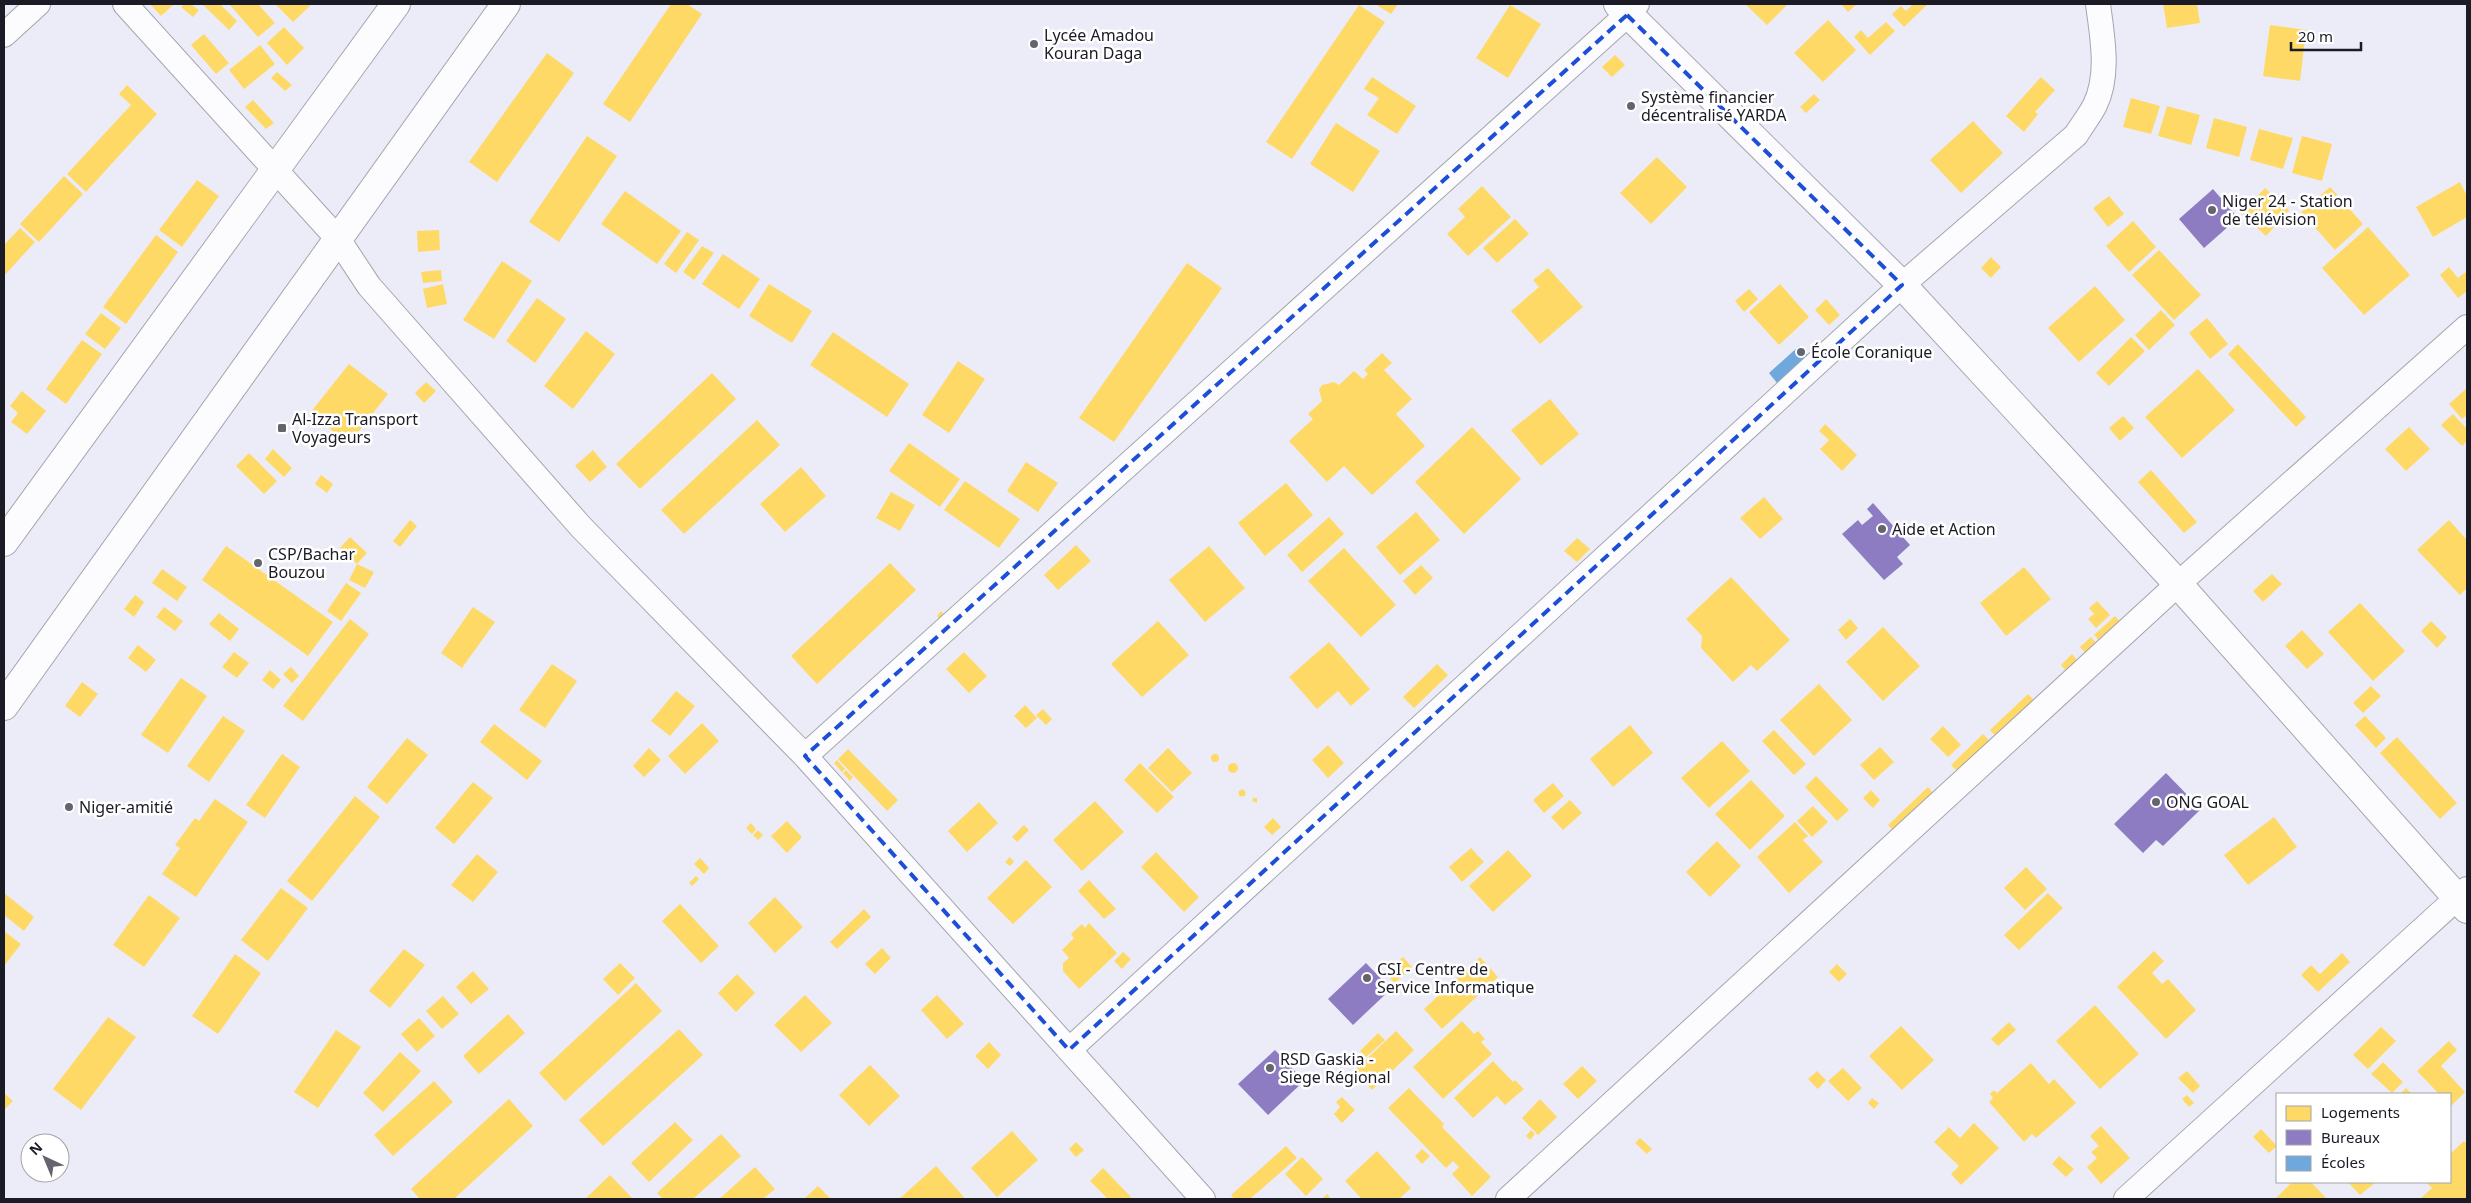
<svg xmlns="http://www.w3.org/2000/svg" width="2471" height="1203" font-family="'Noto Sans',sans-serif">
	<rect width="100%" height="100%" fill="#ececf8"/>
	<path fill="#ffd966" d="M150,4H172L173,5L161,16Z
		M184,4H191L199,10L193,17L181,7Z
		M202,4H220L237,21L229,30Z
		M229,4H258L275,23L258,37Z
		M275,4H308L310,6L293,22Z
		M671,4H687L702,14L630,122L603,104Z
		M1375,4H1398L1391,14Z
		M1745,4H1788L1767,25Z
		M1841,4H1857L1848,12Z
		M1913,4L1927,5L1904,27L1892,14L1901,6L1906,11Z
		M2163,4H2197L2200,23L2167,28Z
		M1359,5L1385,22L1292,159L1266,142Z
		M1510,5L1541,24L1508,78L1476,58Z
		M1828,20L1856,50L1823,82L1794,53Z
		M1886,22L1895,31L1870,55L1854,37L1861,30L1868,38Z
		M2270,25L2306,30L2300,81L2263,76Z
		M284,27L304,48L287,65L267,43Z
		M204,34L229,63L216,74L191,45Z
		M260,45L275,64L244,89L229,70Z
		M547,53L574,73L497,182L469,162Z
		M1615,55L1625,65L1612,77L1602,67Z
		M277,72L292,85L285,91L271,78Z
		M1372,77L1416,106L1397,134L1367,115L1379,98L1364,89Z
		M2041,77L2055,90L2035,112L2038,114L2024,132L2006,116Z
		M127,85L157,114L86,192L67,174L131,105L119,94Z
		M1814,94L1820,100L1806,113L1800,107Z
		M2131,98L2160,106L2151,134L2123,127Z
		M253,100L274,123L266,129L245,107Z
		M2167,106L2200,115L2191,145L2158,136Z
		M2214,118L2247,127L2239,157L2206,148Z
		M1973,121L2003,153L1961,193L1930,160Z
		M1336,123L1380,151L1353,192L1310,164Z
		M2259,129L2293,138L2283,169L2250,160Z
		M587,136L617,156L559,242L529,222Z
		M2302,136L2332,144L2322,181L2292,173Z
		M1657,157L1687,187L1651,224L1620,193Z
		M64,176L83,194L39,242L20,224Z
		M197,180L219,196L182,247L159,230Z
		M2460,182L2467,196V217L2433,237L2416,207Z
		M1482,186L1511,217L1468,256L1447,234L1465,217L1458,209Z
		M2330,187L2363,224L2335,250L2301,212Z
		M2265,188L2289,210L2266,236L2241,213Z
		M625,191L681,231L657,264L601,224Z
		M2109,196L2124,214L2108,227L2093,208Z
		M1515,219L1529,234L1497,263L1483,248Z
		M2133,221L2156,247L2129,272L2106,246Z
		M2368,227L2410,275L2364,315L2322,268Z
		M20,228L35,242L4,276V245Z
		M439,230L440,250L418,252L417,231Z
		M687,232L699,240L676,273L664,264Z
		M156,235L178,252L126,324L103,307Z
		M702,246L714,253L694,280L683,272Z
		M2159,250L2201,295L2174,320L2132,275Z
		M723,254L760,279L739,309L702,284Z
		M1991,257L2001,267L1991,278L1981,268Z
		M502,261L532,281L494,339L463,320Z
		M1187,263L1222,288L1114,442L1079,418Z
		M2449,267L2458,278L2467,271V291L2458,298L2440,275Z
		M1548,268L1583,307L1540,344L1511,311L1539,287L1533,280Z
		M441,270L442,281L423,283L421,272Z
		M443,284L447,304L427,308L423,289Z
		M769,284L812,311L792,343L749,316Z
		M1780,284L1809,317L1779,345L1749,312Z
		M2095,286L2125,320L2079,362L2048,328Z
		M1749,289L1758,299L1744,312L1735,301Z
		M537,298L566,319L535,363L506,341Z
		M1826,299L1840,315L1829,325L1815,310Z
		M2161,310L2175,325L2149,350L2135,335Z
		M101,313L121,328L105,349L85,334Z
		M2207,318L2228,344L2210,359L2189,333Z
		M586,331L615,354L573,409L544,386Z
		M833,332L909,384L887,417L810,365Z
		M2131,337L2145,351L2109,386L2096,373Z
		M1825,338L1830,344L1819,354L1813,348Z
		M82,340L102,354L66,404L46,389Z
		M2238,344L2306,417L2296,427L2228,354Z
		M1382,353L1392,363L1384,370L1412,399L1396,414L1425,446L1372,495L1344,466L1327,482L1289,441L1313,419L1308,414L1322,401L1319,390L1322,385L1334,382L1339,385L1354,371L1363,379L1368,374L1364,370Z
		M958,361L985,379L949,433L922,415Z
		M349,364L388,394L349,444L310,413Z
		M2198,369L2235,410L2182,458L2145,417Z
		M712,373L736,399L640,489L616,464Z
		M426,382L436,391L424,403L415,393Z
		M2467,388V415L2462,419L2449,404Z
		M22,391L46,411L27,434L11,422L18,413L10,406Z
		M1550,399L1579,434L1541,466L1511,430Z
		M2453,414L2467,429V441L2462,446L2441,425Z
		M2123,416L2134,428L2120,441L2109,428Z
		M757,420L780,445L684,534L661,510Z
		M1825,424L1857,455L1842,471L1820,449L1829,440L1819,431Z
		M1472,427L1521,479L1464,534L1415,482Z
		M2409,427L2430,449L2406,471L2385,449Z
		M909,443L960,479L940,507L889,471Z
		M273,449L292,468L284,477L265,459Z
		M593,450L607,467L590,482L575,466Z
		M249,453L277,481L264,494L236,466Z
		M1026,462L1058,483L1038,512L1007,491Z
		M801,467L826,496L785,532L760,504Z
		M2151,470L2197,522L2184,533L2138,482Z
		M321,475L333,484L327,493L315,484Z
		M965,481L1020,519L999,548L944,510Z
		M1286,483L1313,515L1265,556L1238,523Z
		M891,492L915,505L900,531L876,518Z
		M1764,497L1783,519L1760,539L1740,518Z
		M1416,512L1440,540L1400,575L1376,547Z
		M1329,517L1344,534L1302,572L1287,555Z
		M410,520L417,526L400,547L393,541Z
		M2449,520L2467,540V588L2460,595L2417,550Z
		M350,537L367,553L357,564L340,548Z
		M1577,538L1590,549L1577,562L1564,551Z
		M1076,545L1091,561L1058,590L1044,575Z
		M226,546L333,622L308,656L202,580Z
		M1209,546L1245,588L1205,622L1169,580Z
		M1344,548L1396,605L1361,637L1308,581Z
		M890,563L916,590L817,684L791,656Z
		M357,564L374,572L365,588L349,580Z
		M1421,565L1433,578L1415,595L1403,581Z
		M2024,567L2051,599L2006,636L1980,603Z
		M162,569L187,587L177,601L152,583Z
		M2272,574L2282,584L2263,602L2253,591Z
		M1731,577L1790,640L1757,671L1751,665L1733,682L1701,648L1702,636L1686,619Z
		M346,583L361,593L341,621L327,611Z
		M135,595L144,602L134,617L124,609Z
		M2097,601L2110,615L2096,628L2088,619L2094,614L2089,608Z
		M2360,603L2405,651L2373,681L2328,632Z
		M164,607L183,621L175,631L156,617Z
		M473,607L495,622L462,668L441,653Z
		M941,611L945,615L940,620L937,616Z
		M219,613L239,629L230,641L209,624Z
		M2115,616L2126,628L2105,647L2094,635Z
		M350,619L369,634L303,721L283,706Z
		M1850,619L1858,628L1846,640L1838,630Z
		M1158,621L1189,655L1142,697L1111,664Z
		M2431,621L2447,637L2437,648L2421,631Z
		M1883,627L1920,666L1883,701L1846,662Z
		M2302,630L2324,654L2307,669L2285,646Z
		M2091,637L2099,646L2088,656L2080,647Z
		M1329,642L1370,689L1351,706L1338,691L1317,709L1289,677Z
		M138,645L156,660L146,672L128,658Z
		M234,652L249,663L237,678L222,667Z
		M964,652L987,676L969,693L946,669Z
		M2072,654L2080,663L2069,674L2061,665Z
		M552,664L577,681L545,728L519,710Z
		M1437,664L1448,675L1414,708L1403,697Z
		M291,667L299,676L292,683L283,674Z
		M270,670L281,680L273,689L262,680Z
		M181,678L207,696L168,753L141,735Z
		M82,682L98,694L80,717L65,706Z
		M1819,684L1852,720L1814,756L1780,720Z
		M2371,686L2381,696L2363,713L2353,703Z
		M676,691L695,706L670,736L651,721Z
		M2028,694L2041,707L2002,743L1990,730Z
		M1025,705L1037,718L1026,728L1014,716Z
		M1043,709L1052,719L1046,725L1036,715Z
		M223,716L245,731L209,782L187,766Z
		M2365,716L2386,738L2376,748L2355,725Z
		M702,723L719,741L685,774L668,756Z
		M494,724L542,761L527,780L480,742Z
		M1630,725L1653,753L1613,787L1590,759Z
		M1943,726L1961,745L1948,757L1930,739Z
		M1774,730L1806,764L1794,775L1762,741Z
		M1983,734L1994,745L1962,776L1951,765Z
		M2397,737L2457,803L2440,819L2380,753Z
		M407,738L428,755L387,804L367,787Z
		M1722,741L1750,771L1709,808L1681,778Z
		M1328,745L1344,763L1328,778L1312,760Z
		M1880,747L1894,762L1874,780L1860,765Z
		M649,748L661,760L644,777L633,766Z
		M1168,748L1192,773L1172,792L1148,768Z
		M848,749L898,800L887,811L838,759Z
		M282,754L300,767L265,818L246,805Z
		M1211 758a4 4 0 1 1 8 0a4 4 0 1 1-8 0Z
		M837,760L845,769L842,772L834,763Z
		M1140,763L1174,797L1157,813L1124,780Z
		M1228 768a5 5 0 1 1 10 0a5 5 0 1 1-10 0Z
		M846,770L853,777L850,781L843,773Z
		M1816,776L1849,810L1837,821L1805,787Z
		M1751,780L1785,816L1750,850L1715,814Z
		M473,782L493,798L454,844L435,828Z
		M1553,783L1564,796L1544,813L1533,800Z
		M1928,787L1938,799L1899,836L1888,825Z
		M1238.5 793a3.5 3.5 0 1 1 7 0a3.5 3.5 0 1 1-7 0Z
		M1871,790L1880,800L1873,808L1863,798Z
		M355,796L380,817L312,901L287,881Z
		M1253,798H1257V803L1252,801Z
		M215,799L248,822L196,897L162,874L180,848L175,845L195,818L199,821Z
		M1570,800L1582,813L1563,830L1551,817Z
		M1095,801L1124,832L1082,871L1053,840Z
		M979,802L998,823L967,852L948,831Z
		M1813,806L1828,822L1812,837L1797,821Z
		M2274,817L2297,847L2248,885L2224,855Z
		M1273,818L1281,827L1272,835L1264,827Z
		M787,821L802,837L787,853L771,836Z
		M1795,822L1808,836L1803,840L1823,862L1789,893L1757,857Z
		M751,823L756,829L752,834L746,828Z
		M1024,825L1029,830L1017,842L1012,837Z
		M758,830L763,835L758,840L753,835Z
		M1717,841L1741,866L1710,897L1686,872Z
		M1471,848L1484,862L1462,882L1449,867Z
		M1508,850L1532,876L1493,912L1469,886Z
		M1156,852L1199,897L1184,912L1141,867Z
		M477,854L498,872L473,902L451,885Z
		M1010,857L1014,862L1010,866L1005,862Z
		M700,858L709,868L704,874L694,864Z
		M1026,860L1052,887L1013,924L987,898Z
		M2026,867L2047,889L2025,910L2004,888Z
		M696,876L699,879L692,886L689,883Z
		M1089,880L1116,909L1104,919L1078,891Z
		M281,888L308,908L268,961L241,940Z
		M4,893L34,917L24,931L4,915Z
		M2048,893L2063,908L2019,950L2004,935Z
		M149,895L180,918L144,967L113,945Z
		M775,897L803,927L775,953L748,923Z
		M680,904L719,946L701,963L662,921Z
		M864,909L871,917L837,949L830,942Z
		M1089,923L1117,953L1079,989L1063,971V963L1069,958L1062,950L1074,938L1071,934L1082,924L1085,928Z
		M4,931L21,944L4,966Z
		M882,948L891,958L875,974L865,964Z
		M404,949L425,965L390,1008L369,991Z
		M2154,951L2164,961L2152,973L2162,984L2168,979L2196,1010L2166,1039L2117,987Z
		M1123,952L1131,959L1122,969L1114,961Z
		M2342,953L2350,962L2318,992L2301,975L2311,965L2320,974Z
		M235,954L261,973L218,1034L192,1016Z
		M1403,957L1412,967L1395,983L1385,973Z
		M1480,957L1498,977L1442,1029L1424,1009Z
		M620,963L635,978L618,995L603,979Z
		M1837,964L1847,974L1839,982L1829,972Z
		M473,971L489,989L471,1004L456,987Z
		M737,974L755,993L736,1012L718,993Z
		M636,983L662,1011L565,1101L539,1073Z
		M805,995L832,1023L801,1052L774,1025Z
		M937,995L964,1024L947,1039L921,1010Z
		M443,996L459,1014L442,1029L426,1011Z
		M2095,1005L2139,1054L2100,1089L2056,1041Z
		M508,1014L525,1033L479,1074L463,1056Z
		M108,1017L136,1037L81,1110L53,1089Z
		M419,1018L435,1036L417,1052L401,1034Z
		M1462,1021L1474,1034L1478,1031L1485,1039L1481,1042L1492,1054L1443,1099L1413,1067Z
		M2009,1022L2016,1030L1998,1046L1991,1039Z
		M1901,1026L1934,1060L1902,1090L1869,1056Z
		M2381,1027L2396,1041L2368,1069L2353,1055Z
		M679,1029L703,1055L603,1146L579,1120Z
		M336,1030L361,1047L318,1108L294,1092Z
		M1396,1031L1414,1050L1372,1090L1354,1071Z
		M1378,1033L1385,1040L1366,1057L1360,1051Z
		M2449,1041L2457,1050L2441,1066L2465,1092L2450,1107V1094H2439L2417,1071Z
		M989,1042L1001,1055L988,1069L975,1056Z
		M400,1052L421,1071L383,1112L363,1093Z
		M1493,1061L1513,1082L1515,1080L1524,1089L1505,1105L1497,1096L1473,1118L1454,1098Z
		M2383,1062L2403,1082L2392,1093L2371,1074Z
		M2031,1063L2049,1084L2054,1079L2076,1103L2036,1138L2032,1134L2024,1142L1989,1102L1993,1098L1990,1094L1994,1090L1997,1093Z
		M870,1065L900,1096L869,1126L839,1095Z
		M1582,1066L1597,1081L1578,1099L1563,1084Z
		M1843,1068L1862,1088L1848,1101L1828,1081Z
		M1817,1071L1826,1080L1818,1089L1808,1079Z
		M2187,1071L2200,1086L2193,1093L2178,1078Z
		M434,1081L453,1102L393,1156L374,1135Z
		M1409,1088L1444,1124L1442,1127L1491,1177L1472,1196L1452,1174L1459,1167L1453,1161L1446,1168L1388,1108Z
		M2406,1088L2412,1094H2400Z
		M4,1093L13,1101L4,1110Z
		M2187,1095L2194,1103L2189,1107L2182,1099Z
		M1342,1097L1355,1110L1342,1123L1334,1114L1340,1107L1336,1102Z
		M1872,1098L1879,1103L1874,1109L1868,1103Z
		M509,1099L533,1126L454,1199H420L411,1189Z
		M1540,1099L1557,1117L1538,1135L1522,1118Z
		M675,1122L693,1140L649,1182L631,1163Z
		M1974,1123L1999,1148L1961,1185L1951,1174L1959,1166L1934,1142L1949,1127L1960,1138Z
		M2101,1126L2130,1158L2101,1184L2087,1167L2097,1158L2091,1152L2099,1146L2090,1136Z
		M2261,1129L2277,1146L2269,1153L2253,1137Z
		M1531,1130L1535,1134L1530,1140L1526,1136Z
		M1012,1131L1038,1160L997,1197L971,1168Z
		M721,1134L741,1156L693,1199H663L657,1193Z
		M1640,1138L1652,1149L1647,1154L1635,1143Z
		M2464,1141L2467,1144V1199H2420L2432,1188L2426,1182H2450V1154Z
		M1076,1142L1084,1150L1076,1157L1069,1149Z
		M1286,1146L1297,1158L1250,1199H1234L1231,1195Z
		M1422,1149L1430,1156L1422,1164L1415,1156Z
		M1377,1151L1411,1188L1399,1199H1362L1345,1181Z
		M2059,1156L2074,1169L2066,1177L2052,1164Z
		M1302,1157L1323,1179L1306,1196L1285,1174Z
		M936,1166L964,1197L962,1199H899Z
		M755,1167L775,1189L763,1199H719Z
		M1103,1168L1131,1197L1129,1199H1108L1090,1181Z
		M610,1175L633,1199H585Z
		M2292,1182H2311L2327,1199H2275Z
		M2348,1182H2376L2360,1195Z
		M818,1186L831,1199H804Z
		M1327,1194L1331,1199H1322Z"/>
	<path fill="#8e7cc3" d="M2213,189L2238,218L2204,248L2179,219Z
		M1873,503L1910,545L1897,557L1903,564L1884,580L1842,534L1858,520L1862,525L1873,516L1867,509Z
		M2166,773L2201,809L2163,846L2156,840L2143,853L2114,824Z
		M1366,963L1391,989L1353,1025L1328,999Z
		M1275,1050L1304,1081L1268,1115L1238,1084Z"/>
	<path fill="#6fa8dc" d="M1799,346L1808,355L1777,383L1769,373Z"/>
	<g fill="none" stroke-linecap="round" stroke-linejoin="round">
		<defs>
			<path id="street" d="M125,4L338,239L369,286L581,527L805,756L1203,1199
				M4,35L38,4
				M805,756L1627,15L1637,4
				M1069,1050L1902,285L2076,135C2082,125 2090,115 2095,105C2110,74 2102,36 2098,4
				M1508,1199L2178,584L2467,327
				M2126,1199L2467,889"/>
			<path id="secondary" d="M1618,4L1902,285L2178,584L2467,909
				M4,542L396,4
				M4,706L506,4"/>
		</defs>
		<use href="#street" stroke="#a4a5af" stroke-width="26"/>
		<use href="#secondary" stroke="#a4a5af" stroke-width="30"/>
		<use href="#street" stroke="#fcfcfe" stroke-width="24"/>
		<use href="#secondary" stroke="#fcfcfe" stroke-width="28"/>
	</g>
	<path fill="none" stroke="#1d4ed8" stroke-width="4" stroke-dasharray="10 6" stroke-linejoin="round" d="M1627,15L1902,285L1069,1050L805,756Z"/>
	<g fill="#64646e" stroke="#fff" stroke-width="2">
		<circle cx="1034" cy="44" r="5"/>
		<circle cx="1631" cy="106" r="5"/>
		<circle cx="2212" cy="210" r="5"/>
		<circle cx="1801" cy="352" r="5"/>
		<rect x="277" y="423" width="10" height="10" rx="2.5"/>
		<circle cx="1882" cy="529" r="5"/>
		<circle cx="258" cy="563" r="5"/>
		<circle cx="2156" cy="802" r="5"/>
		<circle cx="69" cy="807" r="5"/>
		<circle cx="1367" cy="978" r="5"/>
		<circle cx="1270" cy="1068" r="5"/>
	</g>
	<g text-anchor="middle" stroke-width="5" stroke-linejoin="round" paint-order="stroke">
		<g font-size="16" fill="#1a1b24" stroke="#fff" text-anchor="start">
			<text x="1044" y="41">Lycée Amadou<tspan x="1044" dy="18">Kouran Daga</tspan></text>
			<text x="1641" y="103">Système financier<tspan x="1641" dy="18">décentralisé YARDA</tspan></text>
			<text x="2222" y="207">Niger 24 - Station<tspan x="2222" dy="18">de télévision</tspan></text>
			<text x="1811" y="358">École Coranique</text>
			<text x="292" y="425">Al-Izza Transport<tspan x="292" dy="18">Voyageurs</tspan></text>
			<text x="1892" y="535">Aide et Action</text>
			<text x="268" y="560">CSP/Bachar<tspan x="268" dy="18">Bouzou</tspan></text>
			<text x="2166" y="808">ONG GOAL</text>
			<text x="79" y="813">Niger-amitié</text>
			<text x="1377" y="975">CSI - Centre de<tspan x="1377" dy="18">Service Informatique</tspan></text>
			<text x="1280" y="1065">RSD Gaskia -<tspan x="1280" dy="18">Siege Régional</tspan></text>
		</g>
	</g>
	<rect width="2471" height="1203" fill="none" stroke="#1a1b24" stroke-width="10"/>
	<rect x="2276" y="1093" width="175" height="90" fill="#ffffff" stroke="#a3a4a7"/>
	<rect x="2286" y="1106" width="25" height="15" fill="#ffd966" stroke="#a3a4a7"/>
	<text x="2321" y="1118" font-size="15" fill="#1a1b24">Logements</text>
	<rect x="2286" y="1130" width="25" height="15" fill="#8e7cc3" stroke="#a3a4a7"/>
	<text x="2321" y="1143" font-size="15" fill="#1a1b24">Bureaux</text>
	<rect x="2286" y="1156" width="25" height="15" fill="#6fa8dc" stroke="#a3a4a7"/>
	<text x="2321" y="1168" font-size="15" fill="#1a1b24">Écoles</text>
	<g transform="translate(45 1158) rotate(316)"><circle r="24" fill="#ffffff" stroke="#a3a4a7"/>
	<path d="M0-4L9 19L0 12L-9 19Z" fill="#64646e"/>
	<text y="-8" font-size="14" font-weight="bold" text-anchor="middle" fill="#1a1b24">N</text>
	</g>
	<path d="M2291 42v8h70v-8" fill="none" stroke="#1a1b24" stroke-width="2.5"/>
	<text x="2298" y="42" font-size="15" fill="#1a1b24" stroke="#ffffff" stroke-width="4" paint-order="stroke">20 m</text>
</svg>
